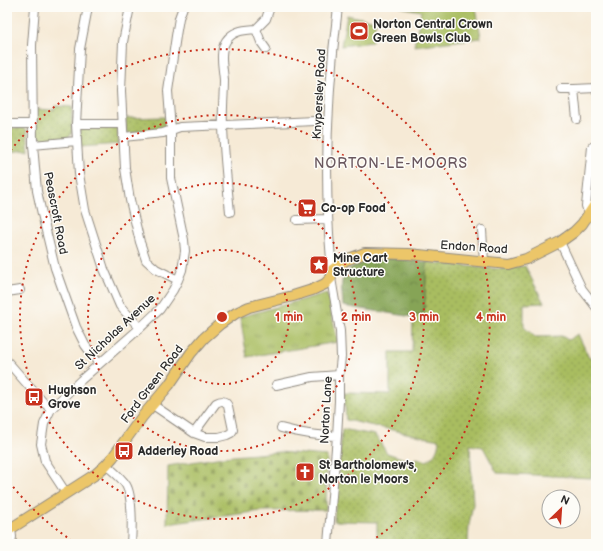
<svg xmlns="http://www.w3.org/2000/svg" width="603" height="551" font-family="'Balsamiq Sans',sans-serif">
	<defs>
		<pattern id="grass-dots" width="8" height="8" patternUnits="userSpaceOnUse"><rect width="8" height="8" fill="#a9bd61"/><path d="M2 2h.1M6 6h.1" fill="none" stroke="#8a9a50" stroke-width="1.8" stroke-linecap="round"/></pattern>
		<pattern id="forest-crowns" width="20" height="18" patternUnits="userSpaceOnUse"><rect width="20" height="18" fill="#86a457"/><path d="M2 6a3 3 0 1 1 6 0M12 15a3 3 0 1 1 6 0" fill="none" stroke="#6e8648"/></pattern>
		<pattern id="cemetery-stones" width="16" height="16" patternUnits="userSpaceOnUse"><rect width="16" height="16" fill="#a9bd61"/><path d="M2 7V4a2 2 0 0 1 4 0v3zM10 15v-3a2 2 0 0 1 4 0v3z" fill="#8a9a50"/></pattern>
		<pattern id="park-tufts" width="24" height="20" patternUnits="userSpaceOnUse"><rect width="24" height="20" fill="#a9bd61"/><path d="M3 7l-1-3M5 7V3M7 7l1-3M15 17l-1-3M17 17v-4M19 17l1-3" fill="none" stroke="#8a9a50"/></pattern>
	</defs>
	<rect width="100%" height="100%" fill="#fdfcf7"/>
	<filter id="ink" filterUnits="userSpaceOnUse"><feTurbulence type="fractalNoise" baseFrequency=".025" numOctaves="2"/><feDisplacementMap in="SourceGraphic" scale="8" xChannelSelector="R" yChannelSelector="G"/><feConvolveMatrix kernelMatrix="1 2 1 2 8 2 1 2 1" color-interpolation-filters="sRGB"/></filter>
	<filter id="wash" filterUnits="userSpaceOnUse"><feTurbulence type="fractalNoise" baseFrequency=".012" numOctaves="4" result="noise"/><feDisplacementMap in="SourceGraphic" scale="16" xChannelSelector="R" yChannelSelector="G"/><feGaussianBlur stdDeviation="0.9" result="paint"/><feColorMatrix in="noise" values="0 0 0 0 0 0 0 0 0 0 0 0 0 0 0 0 0 1.4 0 .05"/><feComposite in="paint" operator="in"/></filter>
	<g filter="url(#wash)">
		<rect width="100%" height="100%" fill="#f6ead6"/>
		<path fill="url(#grass-dots)" stroke="#6a7446" d="M55,106L72,107V134C66,142 50,140 41,140L36,136L35,109L54,110Z
			M165,117V127L163,131L128,133L126,131V118Z
			M81,127H117L119,144L80,147L79,129Z
			M7,128H25L27,130L29,150L7,152Z
			M427,262L484,268L505,269L525,266L544,303L524,304V327L535,337L562,336L568,340L578,334L589,358L596,356V451L591,478L497,473L483,447L470,445L473,504L469,525L468,544H377V522L334,521L342,429L375,435L387,453L413,462V460L417,458L427,461C435,456 438,449 439,440L346,420L344,393L390,394V352H412L413,317L424,313Z"/>
		<path fill="url(#forest-crowns)" stroke="#586841" d="M380,257L427,262L424,313L413,317L343,306C343,298 340,286 343,278C347,264 368,262 380,257Z"/>
		<path fill="url(#cemetery-stones)" stroke="#6a7446" d="M279,452L327,456L326,510L261,511L167,524L168,466L222,457Z"/>
		<path fill="url(#park-tufts)" stroke="#6a7446" d="M327,293L338,342L247,357L240,317Z"/>
		<path fill="#a9bd61" stroke="#6a7446" d="M400,7H476L481,38L414,46L421,11Z
			M347,15L376,21L372,42L341,46Z"/>
	</g>
	<g filter="url(#ink)">
		<g fill="none" stroke-linecap="round" stroke-linejoin="round">
			<defs>
				<path id="minor" d="M35,7L32,45L33,145L37,191L42,214L55,268L76,327L85,345L99,364
					M88,7L80,49L76,124L79,174L85,210L104,269L120,306L140,328
					M130,7L123,42L121,91L125,168L130,200L140,242L146,260L156,269L178,280
					M256,29L261,42L266,49
					M561,89H574
					M577,119L574,89L596,88
					M7,124H33
					M76,124H122
					M123,137L163,133L180,127L315,121H328
					M33,145L76,141
					M230,212C227,183 224,155 223,126C222,111 224,95 224,80C223,67 219,52 226,41C233,30 245,30 256,29L266,19L270,7
					M589,212L587,209L586,206L592,147
					M297,220L328,219
					M482,230L484,262
					M560,242L582,289L596,307
					M7,292L20,290
					M7,361L42,401L51,409
					M276,385L312,377L339,375
					M153,405L194,433L205,437H219L227,435L231,433L233,430L228,406C225,400 222,400 216,403L194,433
					M281,428C299,433 318,436 337,436
					M106,465C113,471 122,478 126,485C133,496 132,530 131,544
					M66,493L45,461L41,444L44,424L51,409L81,380L140,328L160,309L173,290L178,280L182,270L185,251L184,240L171,178V130L168,91L176,36L179,18L183,7
					M11,529L12,537L11,544
					M328,544L337,436L339,401V375L341,357L340,331L331,278L332,270C323,183 327,94 338,7"/>
				<path id="major" d="M332,270L346,260L365,253L409,254L508,264L526,259L560,242L574,232L582,224L596,203
					M7,531L96,474L106,465L113,457L142,417L169,385L191,353L204,338L220,324L236,313L249,307L293,296L312,290L325,284L331,278"/>
			</defs>
			<use href="#minor" stroke="#908a80" stroke-width="10"/>
			<use href="#major" stroke="#908a80" stroke-width="12"/>
			<use href="#minor" stroke="#fff" stroke-width="8"/>
			<use href="#major" stroke="#ecc669" stroke-width="10"/>
		</g>
	</g>
	<g fill="none" stroke="#c8321e" stroke-width="2" stroke-dasharray="2 4">
		<circle cx="222" cy="317" r="67"/>
		<circle cx="222" cy="317" r="134"/>
		<circle cx="222" cy="317" r="202"/>
		<path d="M77 544A269 269 0 0 1 7 479M7 155A269 269 0 1 1 367 544"/>
	</g>
	<defs>
		<symbol id="stadium-square" viewBox="-11 -11 22 22"><rect x="-9" y="-9" width="18" height="18" rx="4" fill="#c8321e" stroke="#fdfcf7"/><path d="M0-5a6.5 5 0 1 0 0 10a6.5 5 0 1 0 0-10ZM-3.5-1.8h7v3.6h-7Z" fill="#fff"/></symbol>
		<symbol id="supermarket-square" viewBox="-11 -11 22 22"><rect x="-9" y="-9" width="18" height="18" rx="4" fill="#c8321e" stroke="#fdfcf7"/><path d="M-6-5.5h2.5l.6 2H6L4.5 2H-2.5L-4.4-4H-6ZM-1.5 3.2a1.3 1.3 0 1 0 .1 0ZM3 3.2a1.3 1.3 0 1 0 .1 0Z" fill="#fff"/></symbol>
		<symbol id="sight-square" viewBox="-11 -11 22 22"><rect x="-9" y="-9" width="18" height="18" rx="4" fill="#c8321e" stroke="#fdfcf7"/><path d="M0-6L1.8-2.2L6-1.7L2.9 1.2L3.7 5.4L0 3.3L-3.7 5.4L-2.9 1.2L-6-1.7L-1.8-2.2Z" fill="#fff"/></symbol>
		<symbol id="bus-square" viewBox="-11 -11 22 22"><rect x="-9" y="-9" width="18" height="18" rx="4" fill="#c8321e" stroke="#fdfcf7"/><path d="M-5-6H5V4H4V6H2V4H-2V6H-4V4H-5ZM-3.5-4V0h7V-4ZM-3.5 1.2v1.5H-2V1.2ZM2 1.2v1.5H3.5V1.2Z" fill="#fff"/></symbol>
		<symbol id="church-square" viewBox="-11 -11 22 22"><rect x="-9" y="-9" width="18" height="18" rx="4" fill="#c8321e" stroke="#fdfcf7"/><path d="M-1.2-6h2.4v3.5h3.3v2.4h-3.3V6h-2.4V-.1h-3.3v-2.4h3.3Z" fill="#fff"/></symbol>
	</defs>
	<g fill-rule="evenodd">
		<use href="#stadium-square" x="348" y="20" width="22" height="22"/>
		<use href="#supermarket-square" x="296" y="197" width="22" height="22"/>
		<use href="#sight-square" x="308" y="254" width="22" height="22"/>
		<use href="#bus-square" x="23" y="386" width="22" height="22"/>
		<use href="#bus-square" x="113" y="440" width="22" height="22"/>
		<use href="#church-square" x="294" y="461" width="22" height="22"/>
	</g>
	<g text-anchor="middle" stroke-width="3" stroke-linejoin="round" paint-order="stroke">
		<g font-size="12" font-weight="bold" fill="#2b2b2b" stroke="#fdfcf7" text-anchor="start">
			<text x="373" y="28">Norton Central Crown<tspan x="373" dy="14">Green Bowls Club</tspan></text>
			<text x="321" y="212">Co-op Food</text>
			<text x="333" y="262">Mine Cart<tspan x="333" dy="14">Structure</tspan></text>
			<text x="48" y="394">Hughson<tspan x="48" dy="14">Grove</tspan></text>
			<text x="138" y="455">Adderley Road</text>
			<text x="319" y="469">St Bartholomew's,<tspan x="319" dy="14">Norton le Moors</tspan></text>
		</g>
		<g font-size="12" fill="#2b2b2b" stroke="#fdfcf7">
			<text transform="translate(319 94) rotate(-87)" y="4">Knypersley Road</text>
			<text transform="translate(56 213) rotate(79)" y="4">Peascroft Road</text>
			<text transform="translate(474 247) rotate(4)" y="4">Endon Road</text>
			<text transform="translate(115 332) rotate(-43)" y="4">St Nicholas Avenue</text>
			<text transform="translate(152 384) rotate(-53)" y="4">Ford Green Road</text>
			<text transform="translate(326 410) rotate(-87)" y="4">Norton Lane</text>
		</g>
		<g font-size="14" letter-spacing="1" fill="#6a585f" stroke="#fdfcf7">
			<text x="391" y="168">NORTON-LE-MOORS</text>
		</g>
	</g>
	<circle cx="222" cy="317" r="6" fill="#c8321e" stroke="#fdfcf7" stroke-width="2"/>
	<g font-size="12" text-anchor="middle" font-weight="bold" fill="#c8321e" stroke="#fdfcf7" stroke-width="3" stroke-linejoin="round" paint-order="stroke">
		<text x="289" y="321">1 min</text>
		<text x="356" y="321">2 min</text>
		<text x="424" y="321">3 min</text>
		<text x="491" y="321">4 min</text>
	</g>
	<rect width="603" height="551" fill="none" stroke="#fdfcf7" stroke-width="24"/>
	<g transform="translate(561 509) rotate(25)"><circle r="19" fill="#fdfcf7" stroke="#a9a8a5"/>
	<path d="M0-3L7 15L0 10L-7 15Z" fill="#c8321e"/>
	<text y="-6" font-size="11" font-weight="bold" text-anchor="middle" fill="#2b2b2b">N</text>
	</g>
</svg>
